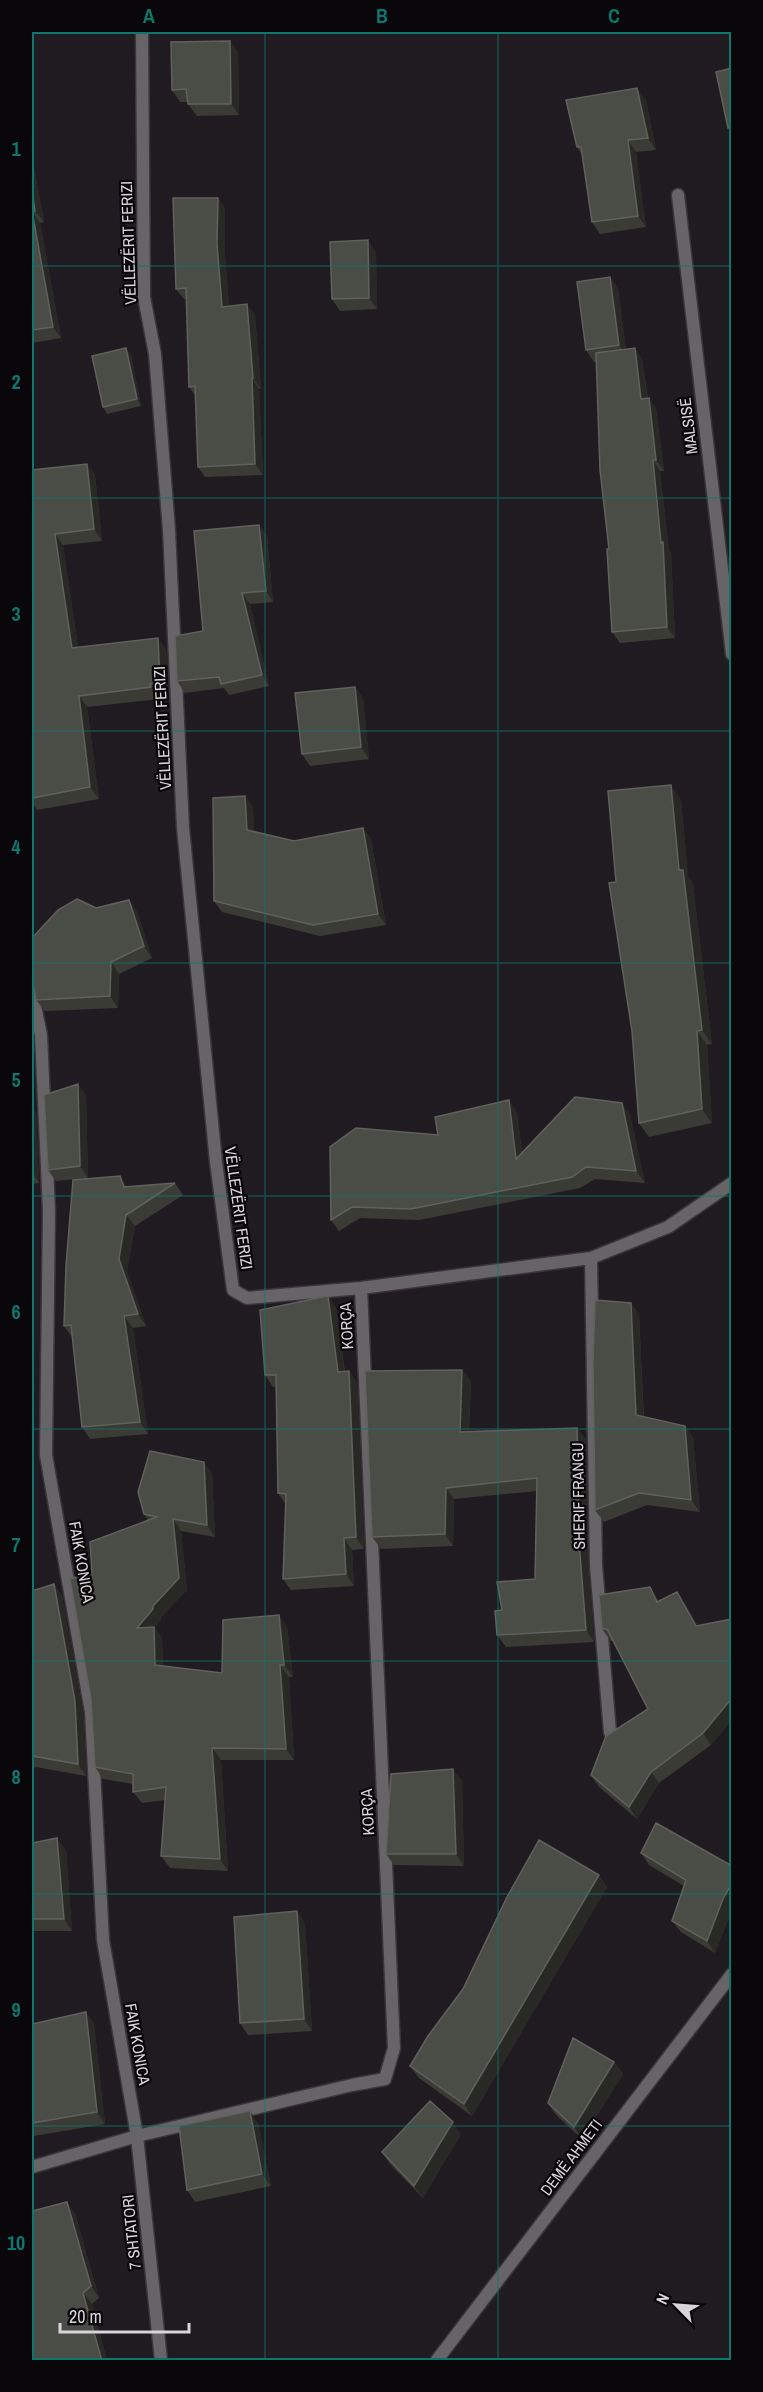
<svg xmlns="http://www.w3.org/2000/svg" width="763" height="2392" font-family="'Archivo Narrow',sans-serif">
	<rect width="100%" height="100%" fill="#201b21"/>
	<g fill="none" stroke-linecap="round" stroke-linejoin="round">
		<defs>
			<path id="street" d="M142,32L144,297L155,354L169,530L183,828L216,1162L233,1290L247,1298L361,1288L591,1258L668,1227L732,1183
				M678,195L732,654
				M32,991L41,1035L49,1211L46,1455L91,1712L103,1940L137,2136L161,2360
				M591,1258L596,1566L610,1732
				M32,2167L137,2136L352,2085L385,2079L394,2048L361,1288
				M437,2360L732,1974"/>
		</defs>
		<use href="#street" stroke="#3a353b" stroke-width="15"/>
		<use href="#street" stroke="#676467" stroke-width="12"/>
	</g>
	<path fill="#393b34" d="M230,41L238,53L239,115L197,116L188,104V102H180L172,90Z
		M646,100L656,150L636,152L646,227L600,234L592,222L582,155L577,147Z
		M32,165L34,168L44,222L40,223L61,338L32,343Z
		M218,198L225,209V255L229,306L255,315L261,389H259L263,475L205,477L198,467L195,395L189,387L186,299H184L176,289Z
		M376,252L377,309L340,311L332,299Z
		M610,277L618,289L626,349L642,359L648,398H649L656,409L664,471H660L669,550L671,553L675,638L620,643L612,632L609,549L596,362H594L586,350Z
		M131,355L141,406L107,414L103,407Z
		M87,464L95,475L102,541L63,545L78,647L166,649L168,694L158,696L159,699L87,707L99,799L37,810L32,802V470Z
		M259,525L267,536L273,602L250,604L269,686L229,695L224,688L185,693L177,681Z
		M355,687L363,698L369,759L310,766L302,754Z
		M681,800L688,876L693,884L712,1044L707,1045L712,1123L649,1137L639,1123L632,1031L616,882Z
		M253,807L254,832L294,841L363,828L371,839L386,925L320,936L222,912L214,901Z
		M129,900L137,912L152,958L119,974L118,1008L45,1011L36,1000L33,983H32V938L96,908Z
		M86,1095L88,1178L56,1181L48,1170Z
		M622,1103L630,1115L645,1183L595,1179L580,1188L419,1220L360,1218L339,1231L331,1220L438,1135L517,1112L522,1152Z
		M32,1106L36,1113L39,1183L32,1184Z
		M175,1183L183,1195L135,1226L127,1271L146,1326L133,1328L148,1434L90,1439L82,1427L72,1337L64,1326L127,1187Z
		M328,1296L336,1308L345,1372L349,1371L357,1383L364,1549L352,1550L354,1586L291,1590L283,1579L286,1505L278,1493L276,1387H273L265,1375Z
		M631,1303L639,1315L644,1417L685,1426L693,1438L700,1512L647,1505L604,1522L595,1510Z
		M462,1370L471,1381L469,1431L577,1428L586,1440L588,1566L594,1642L506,1647L497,1635L502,1610L535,1579L537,1491L454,1499L453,1546L381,1549L372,1537Z
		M204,1462L212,1474L215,1537L181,1531L187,1590L161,1617V1620L155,1628L162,1638L163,1666L222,1673L287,1627L293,1677H289L294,1760H221L228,1871L170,1868L161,1856L165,1800L142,1803L133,1792V1784L103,1779L95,1767L92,1572L148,1520L144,1514Z
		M54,1584L62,1596L83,1713L86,1776L36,1767L32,1769V1591Z
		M658,1599L659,1601L685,1604L698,1626L732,1619V1720L711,1745L659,1783L637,1819L599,1787L591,1775L648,1709L613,1641H611L602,1629Z
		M462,1781L464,1866L394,1865L386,1854Z
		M32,1843L66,1850L72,1931H32Z
		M641,1853L732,1866V1910L715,1953L681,1932L672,1921L684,1886L649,1865Z
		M599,1875L607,1887L472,2116L419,2078L410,2066Z
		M305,1923L312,2031L248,2035L240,2023Z
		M86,2012L94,2024L105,2124L34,2136L32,2132V2024Z
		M614,2062L623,2074L582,2139L556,2115L548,2103Z
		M258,2123L271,2186L195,2202L187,2190Z
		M461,2134L423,2198L390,2164L382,2152Z
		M75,2213L99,2298L92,2304L107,2361H32Z"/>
	<path fill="#282825" d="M230,41L238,53L239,115L231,104Z
		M637,88L646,100L656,150L648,138Z
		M628,140L636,152L646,227L638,216Z
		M32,165L34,168L44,222L35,211L32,190Z
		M218,198L225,209V255L230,318L222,307L217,244Z
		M32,211L40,223L61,338L53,327Z
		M368,240L376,252L377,309L369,298Z
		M610,277L618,289L627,357L619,345Z
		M247,304L255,315L261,389L253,378Z
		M126,348L131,355L141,406L137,399Z
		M635,348L642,359L649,410L641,399Z
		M252,378L259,389L263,475L255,464Z
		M649,398L656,409L664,471L656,460Z
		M653,460L660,471L669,550L671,553L675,638L667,627L661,543Z
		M87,464L95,475L102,541L94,529Z
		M259,525L267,536L273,602L266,591Z
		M55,534L63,545L80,660L72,648Z
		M242,593L250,604L269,686L262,675Z
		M158,638L166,649L168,694L160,683Z
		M150,684L158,696L159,699L151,687Z
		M355,687L363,698L369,759L361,747Z
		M79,696L87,707L99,799L90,787Z
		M671,785L681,800L688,876L693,884L712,1044L702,1030L679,870Z
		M245,796L253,807L255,841L247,830Z
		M363,828L371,839L386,925L378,914Z
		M129,900L137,912L152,958L144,946Z
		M111,962L119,974L118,1008L110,996Z
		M697,1031L707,1045L712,1123L702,1109Z
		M78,1084L86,1095L88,1178L80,1166Z
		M509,1100L517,1112L524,1170L516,1159Z
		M622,1103L630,1115L645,1183L636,1171Z
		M32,1106L36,1113L39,1183L32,1172Z
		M120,1176L128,1188L124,1187Z
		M126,1215L135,1226L127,1271L146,1326L138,1314L119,1259Z
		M328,1296L336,1308L346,1383L338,1372Z
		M631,1303L639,1315L644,1427L636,1415Z
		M124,1316L133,1328L148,1434L140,1422Z
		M462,1370L471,1381L468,1443L460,1432Z
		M349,1371L357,1383L364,1549L356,1537Z
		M685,1426L693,1438L700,1512L691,1500Z
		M577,1428L586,1440L588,1566L594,1642L586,1630L580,1554Z
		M204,1462L212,1474L215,1537L207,1525Z
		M446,1488L454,1499L453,1546L445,1534Z
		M173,1519L181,1531L187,1590L161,1617V1620L155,1628L162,1638L163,1676L155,1665L137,1628L153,1606Z
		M344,1538L352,1550L354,1586L346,1574Z
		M54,1584L62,1596L83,1713L86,1776L78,1764Z
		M650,1587L658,1599L666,1614L657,1602Z
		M677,1592L685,1604L705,1638L696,1626Z
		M279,1615L287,1627L293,1677L284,1665Z
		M280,1665L289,1677L294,1760L286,1749Z
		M732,1698V1720L711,1745L703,1733Z
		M212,1748L221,1760L228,1871L220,1859Z
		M453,1769L462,1781L464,1866L456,1854Z
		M651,1772L659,1783L637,1819L629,1807Z
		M57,1838L66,1850L72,1931L64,1919Z
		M599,1875L607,1887L472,2116L464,2104Z
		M732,1883V1910L715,1953L707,1941L723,1899Z
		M297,1911L305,1923L312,2031L304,2019Z
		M86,2012L94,2024L105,2124L97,2112Z
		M614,2062L623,2074L582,2139L574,2127Z
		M250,2111L258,2123L271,2186L262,2174Z
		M453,2122L461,2134L423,2198L414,2186Z
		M67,2202L75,2213L99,2298L91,2286Z
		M83,2293L92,2304L107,2361H102Z"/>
	<path fill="#4a4c46" stroke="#60615d" stroke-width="1.5" d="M230,41L231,104H188L186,89L172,90L171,42Z
		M732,68V129L731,127L728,128L716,72Z
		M637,88L648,138L628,140L638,216L592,222L581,147H577L566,100Z
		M32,190L35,211H32L53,327L32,330Z
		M173,198H218L217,244L222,307L247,304L253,378H252L255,464L198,467L195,386L189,387L186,288L176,289Z
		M368,240L369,298L332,299L330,242Z
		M610,277L619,345L586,350L577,282Z
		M126,348L137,399L103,407L92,356Z
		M635,348L641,399L649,398L656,460H653L661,543L663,542L667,627L612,632L607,549H609L600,470L596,353Z
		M87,464L94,529L55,534L72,648L158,638L160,683L150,684L151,687L79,696L90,787L32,798V470Z
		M259,525L266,591L242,593L262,675L221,684L219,677L177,681L175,636L203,631L194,531Z
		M355,687L361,747L302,754L295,693Z
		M671,785L679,870H683L702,1030L697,1031L702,1109L639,1123L632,1031L609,883L616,882L608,791Z
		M245,796L247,830L294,841L363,828L378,914L313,925L214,901L213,798Z
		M77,899L96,908L129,900L144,946L111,962L110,996L36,1000L32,977V938L58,910Z
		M78,1084L80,1166L48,1170L44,1095Z
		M575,1097L622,1103L636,1171L586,1167L572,1177L411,1209L352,1207L331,1220L330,1147L356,1128L438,1135L435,1117L509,1100L516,1159Z
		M120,1176L124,1187L175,1183L126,1215L119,1259L138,1314L124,1316L140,1422L82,1427L71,1325L64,1326L66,1266L73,1180Z
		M328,1296L338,1372L349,1371L356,1537L344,1538L346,1574L283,1579L286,1494L278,1493L276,1375H265L260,1310Z
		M595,1300L631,1303L636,1415L685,1426L691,1500L639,1493L595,1510L593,1363Z
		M462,1370L460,1432L577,1428L580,1554L586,1630L497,1635L495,1611L502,1610L497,1582L535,1579L537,1478L446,1488L445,1534L372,1537L365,1371Z
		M150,1451L204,1462L207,1525L173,1519L179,1578L153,1606V1609L137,1628L154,1627L155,1665L222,1673L223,1620L279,1615L284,1665H280L286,1749L212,1748L220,1859L161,1856L166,1787L133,1792V1774L95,1767L91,1699L70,1579L92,1572L90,1542L157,1517L144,1514L138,1492Z
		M54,1584L75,1701L78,1764L32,1756V1591Z
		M650,1587L657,1602L677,1592L696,1626L732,1619V1698L703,1733L651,1772L629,1807L591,1775L606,1736L648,1709L607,1629H602L599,1595Z
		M453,1769L456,1854H386L391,1774Z
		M656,1823L732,1866V1883L723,1899L707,1941L672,1921L686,1880L641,1853Z
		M57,1838L64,1919H32V1843Z
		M539,1840L599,1875L464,2104L410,2066L428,2036L463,1989L507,1897Z
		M297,1911L304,2019L240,2023L234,1917Z
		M86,2012L97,2112L32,2123V2024Z
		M573,2038L614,2062L574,2127L548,2103Z
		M430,2101L453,2122L414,2186L382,2152Z
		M250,2111L262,2174L187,2190L179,2126Z
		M67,2202L91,2286L83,2293L102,2361H32V2211Z"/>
	<path fill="none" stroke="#0f766e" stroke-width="1.5" stroke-opacity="0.55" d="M265,32V2360M498,32V2360M32,266H732M32,498H732M32,731H732M32,963H732M32,1196H732M32,1429H732M32,1661H732M32,1894H732M32,2126H732"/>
	<g text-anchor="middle" stroke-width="4.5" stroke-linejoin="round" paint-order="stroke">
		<g font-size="16" fill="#d8d4d8" stroke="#090709">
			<text transform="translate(128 243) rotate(-92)" y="6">VËLLEZËRIT FERIZI</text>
			<text transform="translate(688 426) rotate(-97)" y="6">MALSISË</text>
			<text transform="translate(162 728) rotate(-93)" y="6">VËLLEZËRIT FERIZI</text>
			<text transform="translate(239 1208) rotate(82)" y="6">VËLLEZËRIT FERIZI</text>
			<text transform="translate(346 1326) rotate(-93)" y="6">KORÇA</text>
			<text transform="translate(578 1496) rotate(-91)" y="6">SHERIF FRANGU</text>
			<text transform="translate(82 1562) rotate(80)" y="6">FAIK KONICA</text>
			<text transform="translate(367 1812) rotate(-93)" y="6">KORÇA</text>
			<text transform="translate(138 2044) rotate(80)" y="6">FAIK KONICA</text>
			<text transform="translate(571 2157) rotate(-53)" y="6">DEMË AHMETI</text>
			<text transform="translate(131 2232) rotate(-96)" y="6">7 SHTATORI</text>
		</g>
	</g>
	<rect width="763" height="2392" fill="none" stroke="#090709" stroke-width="66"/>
	<g transform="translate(676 2305) rotate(295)" stroke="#090709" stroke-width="4.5" paint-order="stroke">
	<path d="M0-4.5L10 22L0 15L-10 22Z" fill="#d8d4d8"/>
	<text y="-9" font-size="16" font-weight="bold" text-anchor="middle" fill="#d8d4d8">N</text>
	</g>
	<path d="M60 2323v9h129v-9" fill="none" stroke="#d8d4d8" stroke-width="3"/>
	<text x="69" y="2323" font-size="18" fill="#d8d4d8" stroke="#090709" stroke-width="4.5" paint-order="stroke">20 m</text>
	<rect x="33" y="33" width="697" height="2326" fill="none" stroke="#0f766e" stroke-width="2"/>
	<g font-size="20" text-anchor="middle" font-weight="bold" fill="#0f766e">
		<text x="149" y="23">A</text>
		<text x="382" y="23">B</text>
		<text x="614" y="23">C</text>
		<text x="16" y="156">1</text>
		<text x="16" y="389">2</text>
		<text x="16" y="621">3</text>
		<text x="16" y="854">4</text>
		<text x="16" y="1087">5</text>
		<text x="16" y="1319">6</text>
		<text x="16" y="1552">7</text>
		<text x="16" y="1784">8</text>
		<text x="16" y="2017">9</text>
		<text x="16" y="2250">10</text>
	</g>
</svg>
